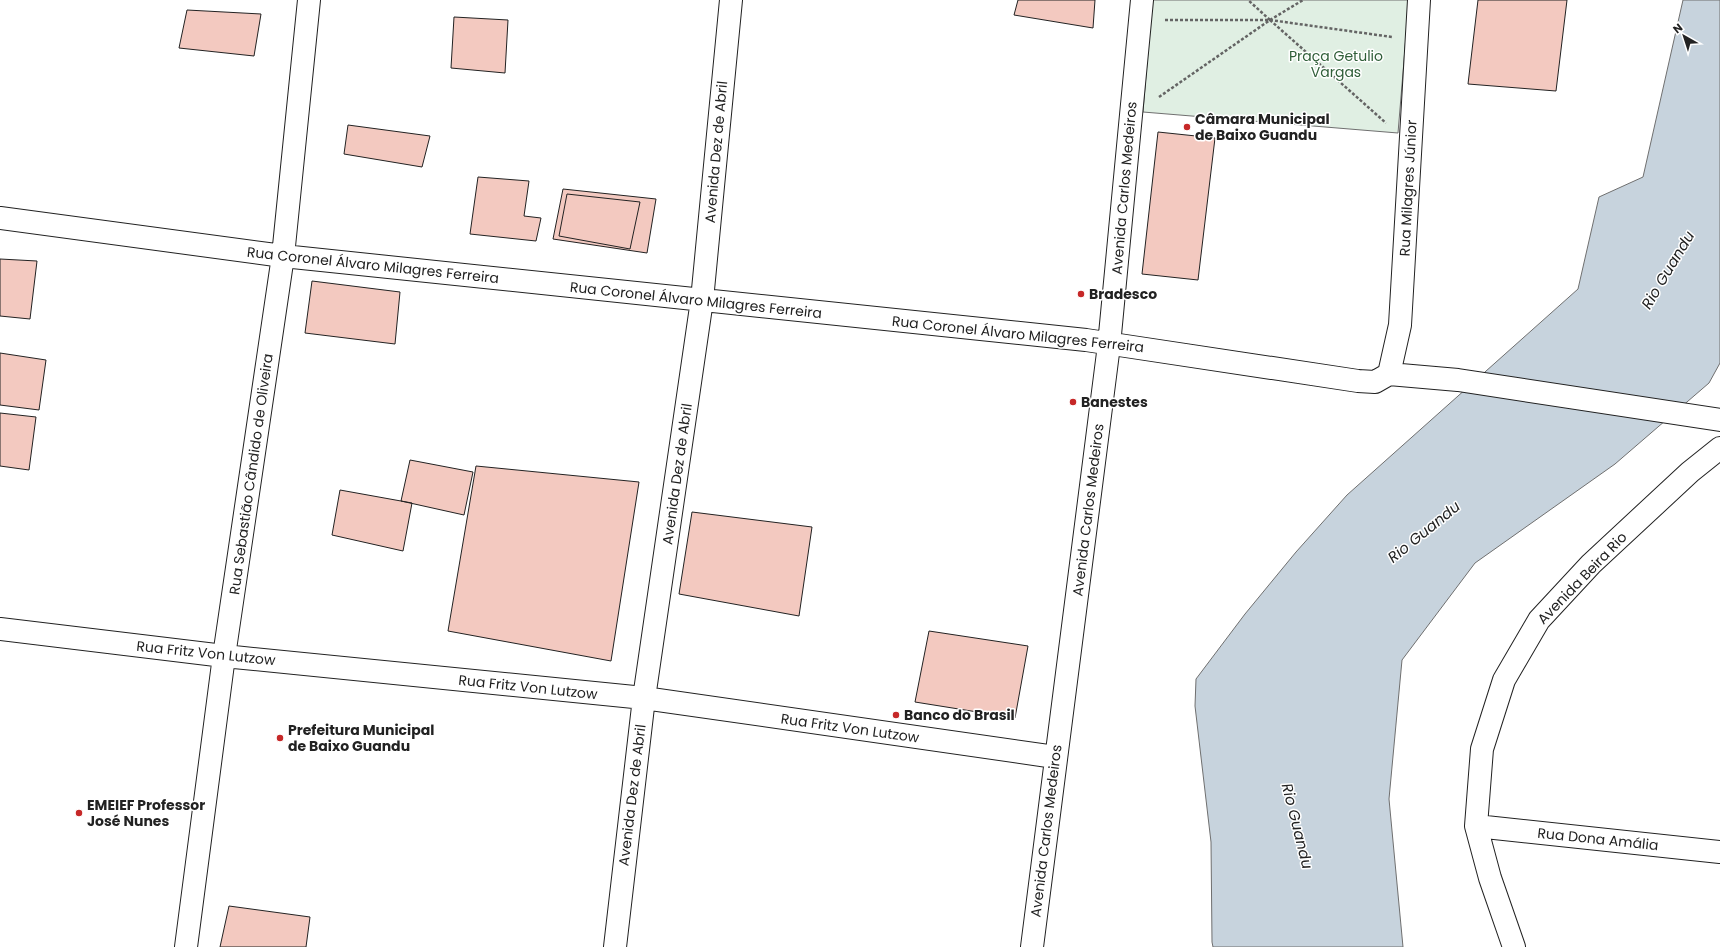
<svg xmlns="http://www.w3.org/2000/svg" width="1720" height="947" font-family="Poppins,sans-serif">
	<rect width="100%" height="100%" fill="#fff"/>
	<path fill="#e0efe3" stroke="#6f6f6f" d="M1152,0H1409L1398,133L1143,112Z"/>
	<path fill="#c7d3dd" stroke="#6f6f6f" d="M1683,0H1720V363L1709,383L1615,464L1475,563L1402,660L1389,799L1403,947H1213L1212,942L1211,842L1195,706L1196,679L1245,614L1296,552L1347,495L1578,289L1599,197L1643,177Z"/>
	<path fill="#f3c9c0" stroke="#222" d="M1018,0H1095L1093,28L1014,15Z
		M1478,0H1567L1556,91L1468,84Z
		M187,10L261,14L254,56L179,48Z
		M454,17L508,20L505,73L451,68Z
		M348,125L430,136L422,167L344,154Z
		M1158,132L1215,138L1198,280L1142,274Z
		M478,177L529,181L524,216L541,218L536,241L470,234Z
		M563,189L656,199L647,253L553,239Z
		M567,194L640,202L630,249L559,236Z
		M0,259L37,261L30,319L0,316Z
		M312,281L400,292L395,344L305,333Z
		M0,353L46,360L39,410L0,405Z
		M0,413L36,417L29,470L0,466Z
		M410,460L473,472L464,515L401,501Z
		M476,466L639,482L611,661L448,631Z
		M340,490L412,503L403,551L332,535Z
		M692,512L812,527L799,616L679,594Z
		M929,631L1028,646L1015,718L915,702Z
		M229,906L310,917L306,947H220Z"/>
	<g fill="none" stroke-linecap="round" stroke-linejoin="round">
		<defs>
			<path id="minor" d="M0,218L283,256L1086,340L1358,381L1375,382L1389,374
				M1389,374L1400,325L1419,0
				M1389,374L1458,380L1720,420
				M0,629L224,656L644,698L1055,757
				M1476,826L1720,852
				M186,947L224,656L283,256L309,0
				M615,947L644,698L702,300L731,0
				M1032,947L1109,345L1142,0
				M1514,947L1490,878L1476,826L1482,749L1504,680L1539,620L1591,564L1690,472L1720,448"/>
		</defs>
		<use href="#minor" stroke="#222" stroke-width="24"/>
		<path stroke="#646464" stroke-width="2.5" stroke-dasharray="3 2" stroke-linecap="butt" d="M1165,20H1270L1248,0
			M1270,20L1386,123
			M1270,20L1392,37
			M1159,97L1270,20L1303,0"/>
		<use href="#minor" stroke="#fff" stroke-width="22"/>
	</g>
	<g fill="#c62828" stroke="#fff" stroke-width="1.5">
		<circle cx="1187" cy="127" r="4"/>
		<circle cx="1081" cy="294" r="4"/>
		<circle cx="1073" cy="402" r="4"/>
		<circle cx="896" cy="715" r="4"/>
		<circle cx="280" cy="738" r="4"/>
		<circle cx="79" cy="813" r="4"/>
	</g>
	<g text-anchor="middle" stroke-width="3" stroke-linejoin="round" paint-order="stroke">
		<g font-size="14" fill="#2f5e38" stroke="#fff">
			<text x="1336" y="61">Praça Getulio<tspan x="1336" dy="16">Vargas</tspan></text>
		</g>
		<g font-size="14" font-weight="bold" fill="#222" stroke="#fff" text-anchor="start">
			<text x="1195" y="124">Câmara Municipal<tspan x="1195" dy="16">de Baixo Guandu</tspan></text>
			<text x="1089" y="299">Bradesco</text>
			<text x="1081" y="407">Banestes</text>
			<text x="904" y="720">Banco do Brasil</text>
			<text x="288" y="735">Prefeitura Municipal<tspan x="288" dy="16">de Baixo Guandu</tspan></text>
			<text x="87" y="810">EMEIEF Professor<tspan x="87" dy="16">José Nunes</tspan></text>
		</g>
		<g font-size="14" fill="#222" stroke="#fff">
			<text transform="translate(716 152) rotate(-85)" y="5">Avenida Dez de Abril</text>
			<text transform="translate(1124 188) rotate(-85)" y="5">Avenida Carlos Medeiros</text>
			<text transform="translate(1408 188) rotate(-87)" y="5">Rua Milagres Júnior</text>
			<text transform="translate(373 265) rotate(6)" y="5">Rua Coronel Álvaro Milagres Ferreira</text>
			<text transform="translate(696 300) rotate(6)" y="5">Rua Coronel Álvaro Milagres Ferreira</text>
			<text transform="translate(1018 334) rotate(6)" y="5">Rua Coronel Álvaro Milagres Ferreira</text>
			<text transform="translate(251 474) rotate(-82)" y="5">Rua Sebastião Cândido de Oliveira</text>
			<text transform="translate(677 474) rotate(-82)" y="5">Avenida Dez de Abril</text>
			<text transform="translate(1088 510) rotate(-83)" y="5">Avenida Carlos Medeiros</text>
			<text transform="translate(1582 578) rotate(-46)" y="5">Avenida Beira Rio</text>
			<text transform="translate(206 653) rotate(6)" y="5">Rua Fritz Von Lutzow</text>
			<text transform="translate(528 687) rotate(6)" y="5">Rua Fritz Von Lutzow</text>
			<text transform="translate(850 728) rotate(8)" y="5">Rua Fritz Von Lutzow</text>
			<text transform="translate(632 795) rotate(-83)" y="5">Avenida Dez de Abril</text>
			<text transform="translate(1046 831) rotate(-83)" y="5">Avenida Carlos Medeiros</text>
			<text transform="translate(1598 839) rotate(6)" y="5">Rua Dona Amália</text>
		</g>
		<g font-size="15" font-style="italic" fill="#222" stroke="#fff">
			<text transform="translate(1668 270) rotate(-59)" y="5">Rio Guandu</text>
			<text transform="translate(1424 532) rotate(-39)" y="5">Rio Guandu</text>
			<text transform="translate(1297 826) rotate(76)" y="5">Rio Guandu</text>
		</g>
	</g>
	<g transform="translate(1684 36) rotate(321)" stroke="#ffffff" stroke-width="3" paint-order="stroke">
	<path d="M0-3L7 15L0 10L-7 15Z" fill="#222222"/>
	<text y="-6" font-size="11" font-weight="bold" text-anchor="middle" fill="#222222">N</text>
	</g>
</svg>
